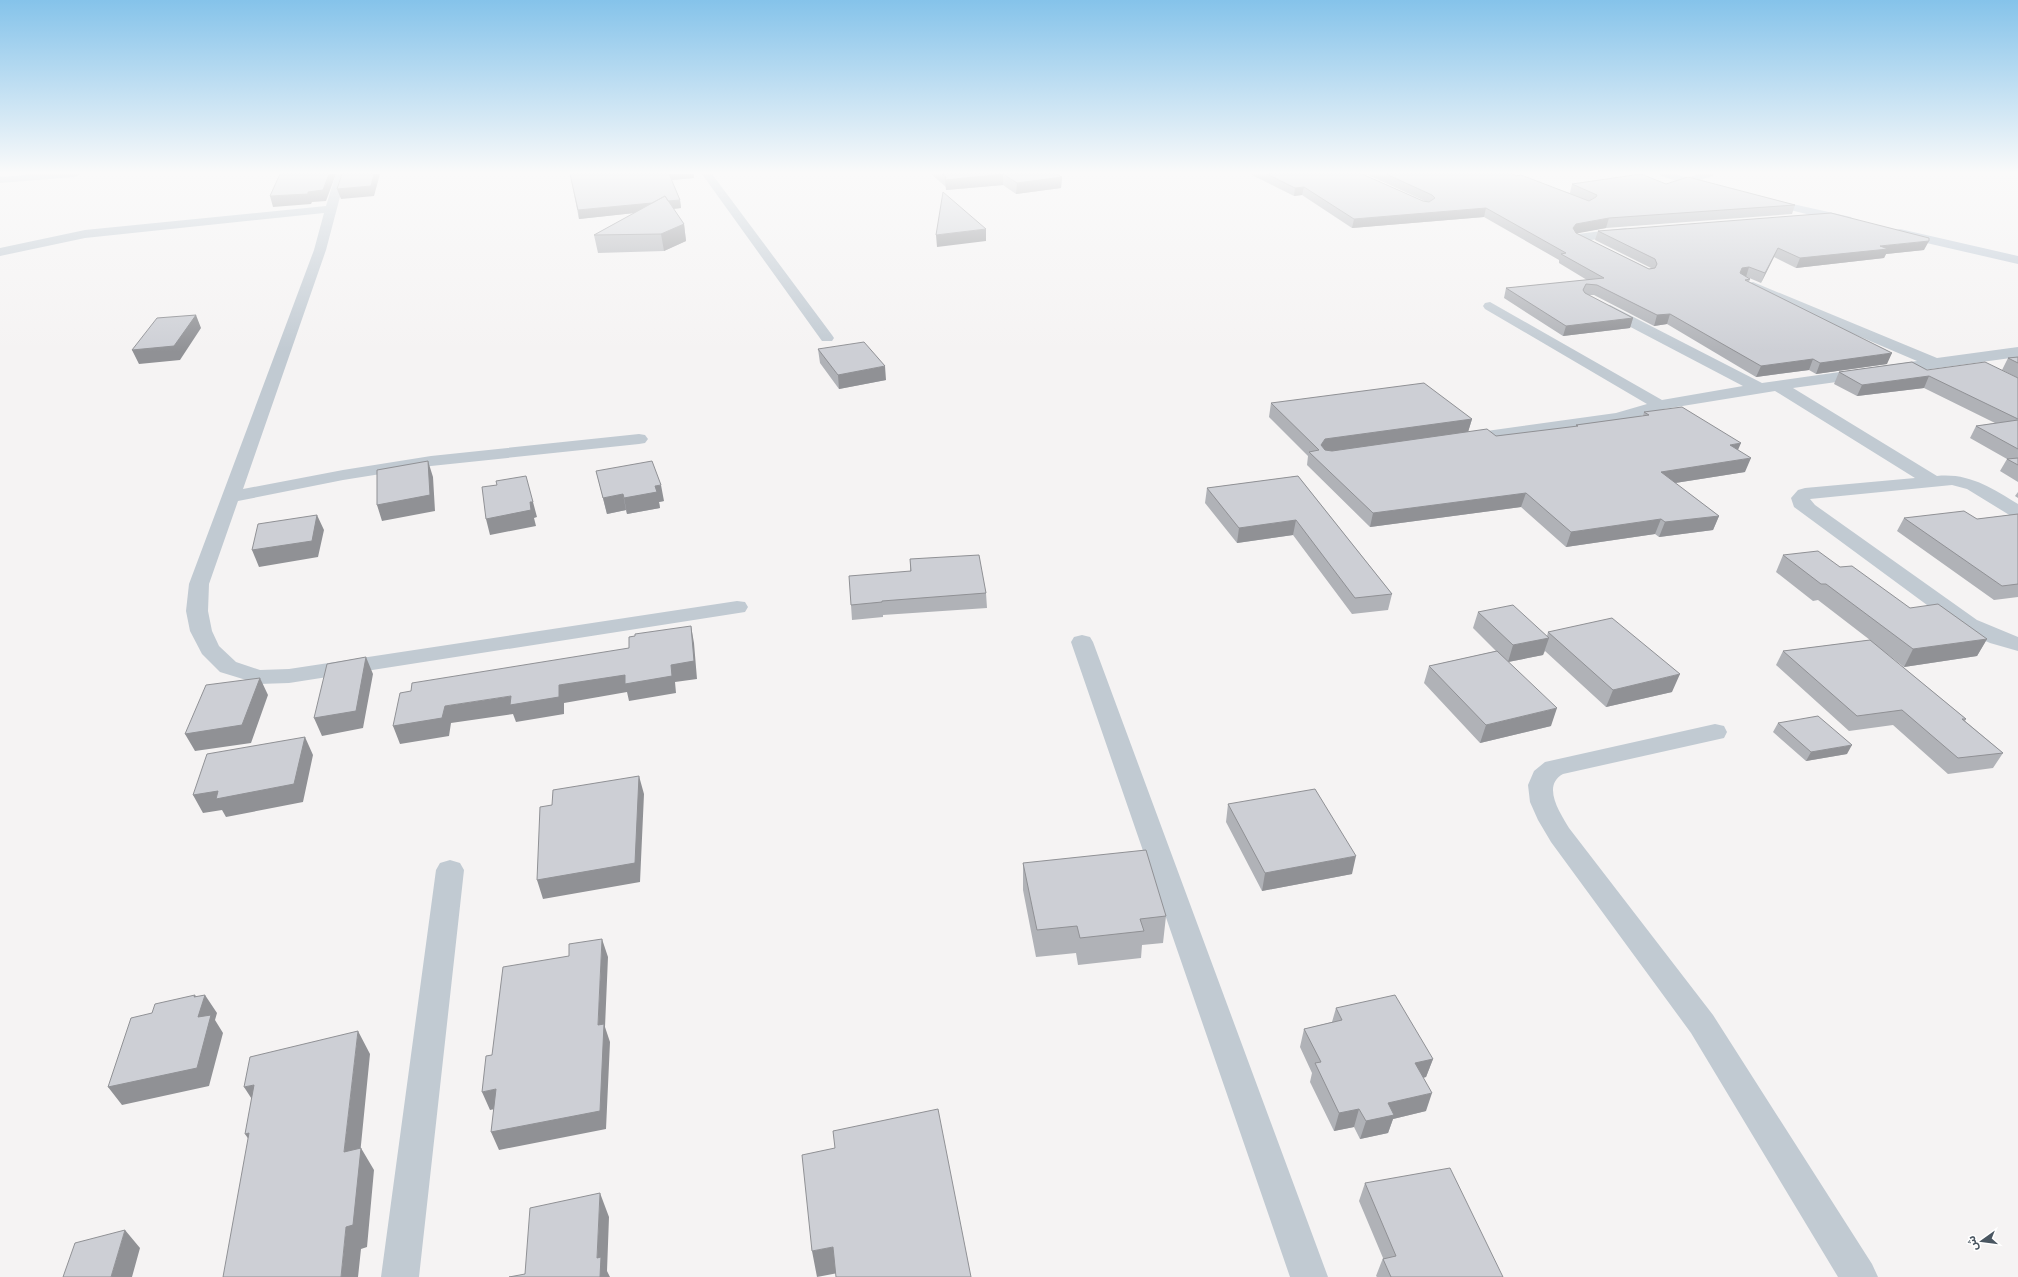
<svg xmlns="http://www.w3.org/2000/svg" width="2018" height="1277" font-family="'Golos Text','Noto Sans Arabic',sans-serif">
	<rect width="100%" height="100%" fill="#f5f3f3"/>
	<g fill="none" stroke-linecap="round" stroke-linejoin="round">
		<path fill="#c1cad2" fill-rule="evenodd" d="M38,174H80L75,177L0,183V177Z
			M336,174H346L326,250L243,489L343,470L431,456L639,434L645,435L648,439L645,443L639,444L431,466L343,480L238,501L209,584L208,611L212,631L219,646L236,662L260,670L289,669L737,601L745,602L748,607L745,612L289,683L259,684L220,672L202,654L190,631L186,611L189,584L314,250L324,213L85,238L0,256V248L85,230L326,206Z
			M702,174H712L832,335L834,338L832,341H822Z
			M1699,174H1714L1713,176L1687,184L1682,181L1683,179Z
			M1626,228L1632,232L1630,235L1591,240L1606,250L1600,254L1572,238L1578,234Z
			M1753,282L1937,358L2018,347V357L1793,388L1937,476C1970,473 1991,488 2018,504V518L2011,516L1967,489L1952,485L1810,499L1815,505L1977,620L2018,637V651L1990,643L1961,630L1794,507L1791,498L1798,490L1805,488L1915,478L1775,391L1664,409L1617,423L1465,444L1459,443L1456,439L1459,435L1465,434L1616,413L1647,404L1485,309L1483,306L1485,303L1490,302L1662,400L1743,386L1600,311L1598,308L1600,305H1610L1762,383L1917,361L1748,289L1746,286L1748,283Z
			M1082,635L1090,637L1093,642L1328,1277H1290L1071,642L1074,637Z
			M1715,724L1724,726L1727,732L1724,738L1563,774C1541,786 1561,814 1569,828L1713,1015L1872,1264L1878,1277H1838L1691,1033L1551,842L1538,820L1530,802L1528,785L1534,771L1545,762Z
			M450,860L460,863L464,870L419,1277H381L436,870L440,863Z"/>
		<path fill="#c1cbd6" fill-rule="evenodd" d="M1660,174H1675L1713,186L1715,188L1709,191L1705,190L1661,176Z
			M1766,198L1851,217L1853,220L1847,224L1762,203L1760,201L1762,199Z
			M1900,229L2018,256V264L1896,236L1894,233L1896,230Z"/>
	</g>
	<path fill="#b0b2b7" d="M570,174L694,178L672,180L680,200L681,208L673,209L684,224L686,241L664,251L598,253L594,235L634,213L579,219Z
		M931,174H1056L1062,177L1061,188L1016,194L1003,185L946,190V187Z
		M1252,174H1362L1423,201L1427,202L1366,174H1512L1516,176L1570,193L1572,184H1666L1795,205L1792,214L1606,228L1576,233L1649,269L1651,268L1595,240L1598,231L1924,250L1886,254L1884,258L1796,268L1774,257L1761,283L1747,277L1750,279L1749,282L1887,364L1816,374L1809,370L1756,377L1667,324L1654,326L1594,295H1588L1633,318L1630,328L1563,336L1504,298L1506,288L1587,280L1559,263V260L1484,217L1352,228L1302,195L1294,196L1252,175Z
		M818,349L886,380L839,389L820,363Z
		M2018,357V378L2002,370L2008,358Z
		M1927,370L2018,378V482L2000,471L2007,459L1970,438L1976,426L1995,423L1924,388L1857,396L1834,384L1839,372Z
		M1271,403L1472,419L1468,432L1496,436L1576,427V425L1643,416L1644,412L1738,450L1745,472L1675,483L1719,516L1713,530L1659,537L1655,534L1566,547L1521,507L1370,527L1307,465L1308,456L1269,417Z
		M596,471L664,501L659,502L660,508L627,514L626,510L607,514Z
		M1298,476L1392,594L1388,610L1352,614L1293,535L1237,543L1205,503L1207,488Z
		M2018,492V498L2015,496Z
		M2018,514V597L1994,600L1897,531L1904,518L1977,519Z
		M1783,555L1840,567L1910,608L1987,639L1977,656L1904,667L1882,650L1966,719L1965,721L2003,753L1993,768L1948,774L1893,725L1849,731L1776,665L1783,651L1870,640L1818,600L1813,601L1776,572Z
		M910,559L986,593L987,608L883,615V617L852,620L851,605L910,571Z
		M1478,612L1547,636L1548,632L1672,692L1606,707L1545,651L1543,655L1508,662L1551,726L1480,743L1424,683L1429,666L1496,651L1473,628Z
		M1778,723L1847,754L1806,761L1773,732Z
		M1228,804L1352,874L1262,891L1226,822Z
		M1023,863L1166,916L1163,943L1142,945L1141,958L1078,965L1076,953L1036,957L1023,890Z
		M1336,1008L1433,1059L1426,1077L1423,1078L1426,1111L1393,1119L1388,1133L1360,1139L1354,1127L1334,1131L1310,1082L1312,1073L1300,1047L1304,1029L1332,1022Z
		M1365,1183L1503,1277H1377L1376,1276L1383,1258L1359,1201Z"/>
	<path fill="#909195" d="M329,174H336L326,201L312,202L311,204L273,207L270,196L308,192Z
		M374,174H380L374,196L341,199L337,189Z
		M669,174H694V178L670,180Z
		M1003,174V185L946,190L945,180Z
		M1062,177L1061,188L1016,194L1017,183Z
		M1304,187L1302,195L1294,196L1295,188Z
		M680,200L681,208L579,219L578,210Z
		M1486,208L1484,217L1352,228L1354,219Z
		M1609,218L1606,228L1574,234L1573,228L1576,224Z
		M684,224L686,241L664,251L661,234Z
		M986,229V241L937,247L936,235Z
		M1929,241L1924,250L1886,254L1884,258L1796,268L1800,258L1880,246Z
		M1778,248L1774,257L1761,283L1765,273Z
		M1749,267L1746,277L1737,283L1742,268Z
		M1670,314L1667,324L1654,326L1657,315Z
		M196,315L201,328L180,360L139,364L132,350Z
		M1633,318L1630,328L1563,336L1566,326Z
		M1892,353L1887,364L1816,374L1820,363Z
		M1813,359L1809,370L1756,377L1761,366Z
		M885,366L886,380L839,389L838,375Z
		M1929,376L1924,388L1857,396L1862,385Z
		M1472,419L1468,432L1319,459L1321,445L1325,439Z
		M1741,443L1735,457L1730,445Z
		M1751,458L1745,472L1656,486L1661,472Z
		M428,461L433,477L435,511L382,521L377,505Z
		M661,485L664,501L659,502L660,508L627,514L624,498L655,486Z
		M1526,493L1521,507L1370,527L1373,513Z
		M623,494L626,510L607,514L603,498Z
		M530,502H533L537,517L534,518L536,526L490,535L486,519Z
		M317,515L324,530L318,557L259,567L252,550Z
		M1719,516L1713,530L1659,537L1665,522Z
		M1661,519L1655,534L1566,547L1571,532Z
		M1296,520L1293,535L1237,543L1239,528Z
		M691,626L694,643L697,679L675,682L676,693L629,701L627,692L564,703V714L516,722L513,714L451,723L449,736L400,744L393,726L445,706L511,696L559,685L671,665Z
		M1549,638L1543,655L1508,662L1513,645Z
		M1987,639L1977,656L1904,667L1913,649Z
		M366,657L373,674L363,728L322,736L314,718Z
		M1680,674L1672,692L1606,707L1613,690Z
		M260,678L268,695L251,743L195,751L185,734Z
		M1557,708L1551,726L1480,743L1486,725Z
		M305,737L313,755L303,802L226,817L222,810L203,813L193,795Z
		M1852,745L1847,754L1806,761L1811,752Z
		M639,776L644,794L640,882L543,899L537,880Z
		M1356,856L1352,874L1262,891L1265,873Z
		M602,939L608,957L605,1027L610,1042L606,1129L499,1150L491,1132L598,1025Z
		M195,995L201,1006L205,995L217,1013L215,1020L223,1033L209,1086L122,1105L108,1087L198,1017L194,997Z
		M358,1031L370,1054L358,1175L344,1152Z
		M1433,1059L1426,1077L1408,1081L1415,1063Z
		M254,1085L259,1110L244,1087Z
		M496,1089L504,1107L490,1110L482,1092Z
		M1432,1093L1426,1111L1393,1119L1388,1133L1360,1139L1366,1121L1388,1103Z
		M1359,1109L1354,1127L1334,1131L1339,1113Z
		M249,1133L260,1156L245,1134Z
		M361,1148L374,1170L367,1247L361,1249L358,1277H341L346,1227Z
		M600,1193L609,1217L607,1271L610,1277H600L597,1258Z
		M125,1230L140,1248L132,1277H111Z
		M833,1247L838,1273L817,1277L812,1251Z"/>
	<path fill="#cdcfd5" stroke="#909195" d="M280,174H329L323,190L308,192V194L270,196Z
		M342,174H374L371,186L337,189Z
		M570,174H669L680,200L668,201L665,196L652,203L578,210Z
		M942,174H1056L1062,177L1017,183L1003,174L945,180L946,177Z
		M1267,174H1362L1423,201L1429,202L1435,198L1432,195L1386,174H1512L1516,176L1521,175L1589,201L1596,197L1597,195L1572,184L1641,174L1666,184L1688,177L1795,205L1609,218L1576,224L1573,228L1576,233L1649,269L1655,268L1657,264L1655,259L1598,231L1831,213L1929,238V241L1880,246L1888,249L1800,258L1778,248L1765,273L1749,267L1742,268L1740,273L1750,279L1745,280L1892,353L1820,363L1813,359L1761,366L1670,314L1657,315L1597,285L1586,284L1583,290L1585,293L1633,318L1566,326L1506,288L1604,278L1561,254L1566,253L1486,208L1354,219L1304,187L1295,188Z
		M943,192L986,229L936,235Z
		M665,196L684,224L661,234L594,235Z
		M196,315L174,346L132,350L157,318Z
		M864,342L885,366L838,375L818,349Z
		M2018,357V363L2008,358Z
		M1912,362L1927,370L1985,362L2018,378V419L1929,376L1862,385L1839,372Z
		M1424,383L1472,419L1325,439L1321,445L1325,450L1332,451L1487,429L1496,436L1578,426L1576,425L1649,415L1644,412L1682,407L1741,443L1730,445L1751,458L1661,472L1719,516L1665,522L1661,519L1571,532L1526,493L1373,513L1309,452L1319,450L1271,403Z
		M2018,420V449L1976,426Z
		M2018,458V465L2007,459Z
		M428,461L430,495L377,505V470Z
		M652,461L661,485L655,486L657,492L624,498L623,494L603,498L596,471Z
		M526,476L533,502H530L531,510L486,519L482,487L497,485L496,481Z
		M1298,476L1392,594L1355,598L1296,520L1239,528L1207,488Z
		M1964,511L1977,519L2018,514V584L2002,586L1904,518Z
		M317,515L312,541L252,550L258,524Z
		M1818,551L1840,567L1852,566L1910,608L1938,604L1987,639L1913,649L1826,584H1821L1783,555Z
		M979,555L986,593L882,601V602L851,605L849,576L911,571L910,559Z
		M1513,605L1549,638L1513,645L1478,612Z
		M1612,618L1680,674L1613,690L1548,632Z
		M691,626L694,661L671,665L672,676L625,684V675L559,685V697L510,705L511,696L445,706L442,718L393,726L400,693L411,691L412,683L629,648V637L635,636V634Z
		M1870,640L1966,719H1962L2003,753L1958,758L1902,710L1857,716L1783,651Z
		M1497,651L1557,708L1486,725L1429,666Z
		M366,657L356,711L314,718L327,664Z
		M260,678L242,725L185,734L206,685Z
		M1818,716L1852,745L1811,752L1778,723Z
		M305,737L294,784L216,799L218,791L193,795L207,754Z
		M639,776L635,863L537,880L540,807L552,805L553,790Z
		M1315,789L1356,856L1265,873L1228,804Z
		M1146,850L1166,916L1140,919L1144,931L1080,938L1077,926L1037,930L1023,863Z
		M602,939L598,1025L604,1024L600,1111L491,1132L496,1089L482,1092L486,1056L492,1055L503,967L569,956V944Z
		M195,995L194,997L205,995L198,1017L211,1015L197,1068L108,1087L131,1018L152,1013L155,1004Z
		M1395,995L1433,1059L1415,1063L1432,1093L1388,1103L1394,1115L1366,1121L1359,1109L1339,1113L1315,1063L1321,1062L1304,1029L1342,1020L1336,1008Z
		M358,1031L344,1152L361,1148L353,1225L346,1227L341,1277H223L249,1133L245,1134L254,1085L244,1087L250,1057Z
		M938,1109L971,1277H836L833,1247L812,1251L802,1155L835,1148L833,1131Z
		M1450,1168L1503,1277H1391L1383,1259L1396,1256L1365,1183Z
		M600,1193L597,1258L601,1257L600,1277H509L525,1274L530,1208Z
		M125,1230L111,1277H63L75,1243Z"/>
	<linearGradient id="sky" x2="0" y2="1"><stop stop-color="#85c3ea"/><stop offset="0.49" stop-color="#fafafa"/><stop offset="1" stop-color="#fafafa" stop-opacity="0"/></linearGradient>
	<rect width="2018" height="352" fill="url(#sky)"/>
	<g transform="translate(1982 1241) rotate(256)" stroke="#ffffff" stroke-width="3" paint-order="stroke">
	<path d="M0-3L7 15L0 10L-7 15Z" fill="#4a5661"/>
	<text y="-6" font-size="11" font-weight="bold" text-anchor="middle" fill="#4a5661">ش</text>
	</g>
</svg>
